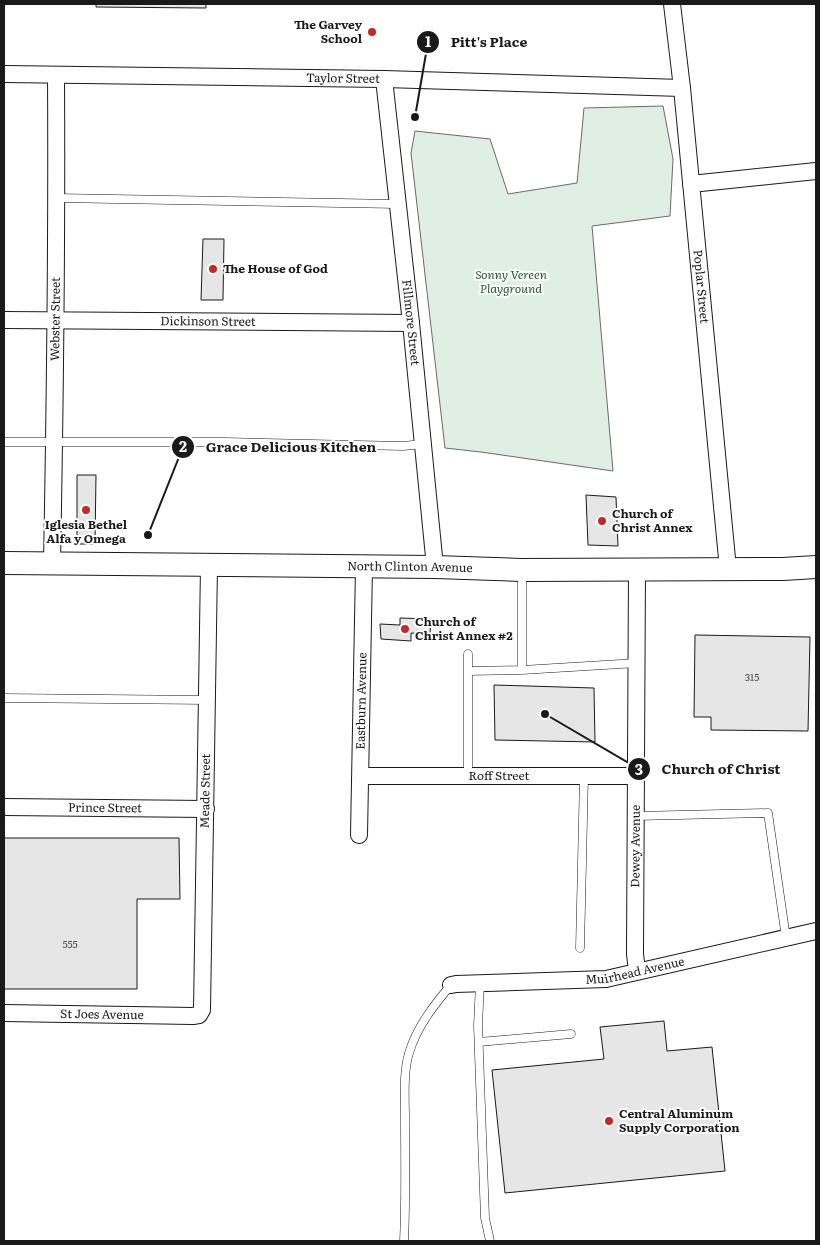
<svg xmlns="http://www.w3.org/2000/svg" width="820" height="1245" font-family="Literata,serif">
	<rect width="100%" height="100%" fill="#fff"/>
	<path fill="#e0efe3" stroke="#6a6a6a" d="M663,106L673,159L670,216L592,226L613,471L481,452L445,448L411,153L415,131L490,139L508,194L577,183L584,108Z"/>
	<path fill="#e6e6e6" stroke="#1a1a1a" d="M96,4H206V8L96,7Z
		M203,239H224L223,300H201Z
		M77,475H96L95,544H77Z
		M586,495L616,497L618,546L588,545Z
		M400,618L431,619L430,634L411,633V641L381,639L380,624L400,625Z
		M695,635L810,637L808,731L711,730V717H694Z
		M494,685L594,688L595,742L495,740Z
		M4,838H179L180,899H137V989H4Z
		M664,1021L667,1051L712,1047L725,1171L505,1193L492,1070L604,1059L600,1027Z"/>
	<g fill="none" stroke-linecap="round" stroke-linejoin="round">
		<defs>
			<path id="lane" d="M57,198L397,204
				M4,442H226L403,446L423,444
				M522,572V670L637,663
				M468,671L522,670
				M4,698L207,700
				M468,776V654
				M636,816L768,813L786,938
				M580,948L584,776
				M480,983L478,1026L485,1218L490,1241
				M479,1042L571,1034
				M404,1241C406,1200 405,1159 405,1118C405,1098 403,1073 409,1053C417,1027 433,1006 451,985"/>
			<g id="street">
				<path id="s1" d="M672,4L682,88L728,569"/>
				<path id="s2" d="M4,74L384,79L682,88"/>
				<path id="s3" d="M384,79L411,323L435,567"/>
				<path d="M691,184L816,171"/>
				<path id="s4" d="M4,320L411,323"/>
				<path id="s5" d="M52,564C55,401 57,238 56,75"/>
				<path id="s6" d="M361,776H636"/>
				<path id="s7" d="M4,807L206,809"/>
				<path id="s8" d="M359,835L364,567"/>
				<path id="s9" d="M637,971L635,954L637,570"/>
				<path id="s10" d="M451,985L456,984L606,979L816,931"/>
				<path id="s11" d="M4,1013L193,1016L199,1015L202,1010L209,566"/>
			</g>
			<g id="secondary">
				<path id="s12" d="M4,563L435,567L522,570L783,569L816,567"/>
			</g>
		</defs>
		<use href="#lane" stroke="#1a1a1a" stroke-width="9"/>
		<use href="#street" stroke="#1a1a1a" stroke-width="18"/>
		<use href="#secondary" stroke="#1a1a1a" stroke-width="24"/>
		<use href="#lane" stroke="#fff" stroke-width="8"/>
		<use href="#street" stroke="#fff" stroke-width="16"/>
		<use href="#secondary" stroke="#fff" stroke-width="22"/>
	</g>
	<g fill="#c62828" stroke="#fff" stroke-width="2">
		<circle cx="372" cy="32" r="5"/>
		<circle cx="213" cy="269" r="5"/>
		<circle cx="86" cy="510" r="5"/>
		<circle cx="602" cy="521" r="5"/>
		<circle cx="405" cy="629" r="5"/>
		<circle cx="609" cy="1121" r="5"/>
	</g>
	<g text-anchor="middle" stroke-width="4" stroke-linejoin="round" paint-order="stroke">
		<g font-size="10" fill="#4d4d4d">
			<text x="752" y="681">315</text>
			<text x="70" y="948">555</text>
		</g>
		<g font-size="12" font-weight="bold" fill="#1a1a1a" stroke="#fff" text-anchor="start">
			<text x="362" y="29" text-anchor="end">The Garvey<tspan x="362" dy="14">School</tspan></text>
			<text x="223" y="273">The House of God</text>
			<text x="612" y="518">Church of<tspan x="612" dy="14">Christ Annex</tspan></text>
			<text x="86" y="529" text-anchor="middle">Iglesia Bethel<tspan x="86" dy="14">Alfa y Omega</tspan></text>
			<text x="415" y="626">Church of<tspan x="415" dy="14">Christ Annex #2</tspan></text>
			<text x="619" y="1118">Central Aluminum<tspan x="619" dy="14">Supply Corporation</tspan></text>
		</g>
		<g font-size="12" fill="#1a1a1a" stroke="#fff">
			<text dy="4" stroke="none"><textPath href="#s2" startOffset="339">Taylor Street</textPath></text>
			<text dy="4" stroke="none"><textPath href="#s1" startOffset="284">Poplar Street</textPath></text>
			<text dy="4" stroke="none"><textPath href="#s5" startOffset="245">Webster Street</textPath></text>
			<text dy="4" stroke="none"><textPath href="#s4" startOffset="204">Dickinson Street</textPath></text>
			<text dy="4" stroke="none"><textPath href="#s3" startOffset="245">Fillmore Street</textPath></text>
			<text dy="4" stroke="none"><textPath href="#s12" startOffset="406">North Clinton Avenue</textPath></text>
			<text dy="4" stroke="none"><textPath href="#s8" startOffset="134">Eastburn Avenue</textPath></text>
			<text dy="4" stroke="none"><textPath href="#s6" startOffset="138">Roff Street</textPath></text>
			<text dy="4" stroke="none"><textPath href="#s11" startOffset="420">Meade Street</textPath></text>
			<text dy="4" stroke="none"><textPath href="#s7" startOffset="101">Prince Street</textPath></text>
			<text dy="4" stroke="none"><textPath href="#s9" startOffset="125">Dewey Avenue</textPath></text>
			<text dy="4" stroke="none"><textPath href="#s10" startOffset="185">Muirhead Avenue</textPath></text>
			<text dy="4" stroke="none"><textPath href="#s11" startOffset="98">St Joes Avenue</textPath></text>
		</g>
		<g font-size="12" font-style="italic" fill="#2b5a34" stroke="#fff">
			<text x="511" y="279">Sonny Vereen<tspan x="511" dy="14">Playground</tspan></text>
		</g>
	</g>
	<path fill="none" stroke="#1a1a1a" stroke-width="2" d="M415 117L428 42M148 535L183 447M545 714L639 769"/>
	<g fill="#1a1a1a" stroke="#fff" stroke-width="2">
		<circle cx="415" cy="117" r="5"/>
		<circle cx="148" cy="535" r="5"/>
		<circle cx="545" cy="714" r="5"/>
		<circle cx="428" cy="42" r="12"/>
		<circle cx="183" cy="447" r="12"/>
		<circle cx="639" cy="769" r="12"/>
	</g>
	<g font-size="15" text-anchor="middle" font-weight="bold" fill="#fff">
		<text x="428" y="47">1</text>
		<text x="183" y="452">2</text>
		<text x="639" y="775">3</text>
	</g>
	<g font-size="14" text-anchor="middle" font-weight="bold" fill="#1a1a1a" stroke="#fff" stroke-width="4" stroke-linejoin="round" paint-order="stroke">
		<text x="489" y="47">Pitt's Place</text>
		<text x="291" y="452">Grace Delicious Kitchen</text>
		<text x="721" y="774">Church of Christ</text>
	</g>
	<rect width="820" height="1245" fill="none" stroke="#1a1a1a" stroke-width="10"/>
</svg>
